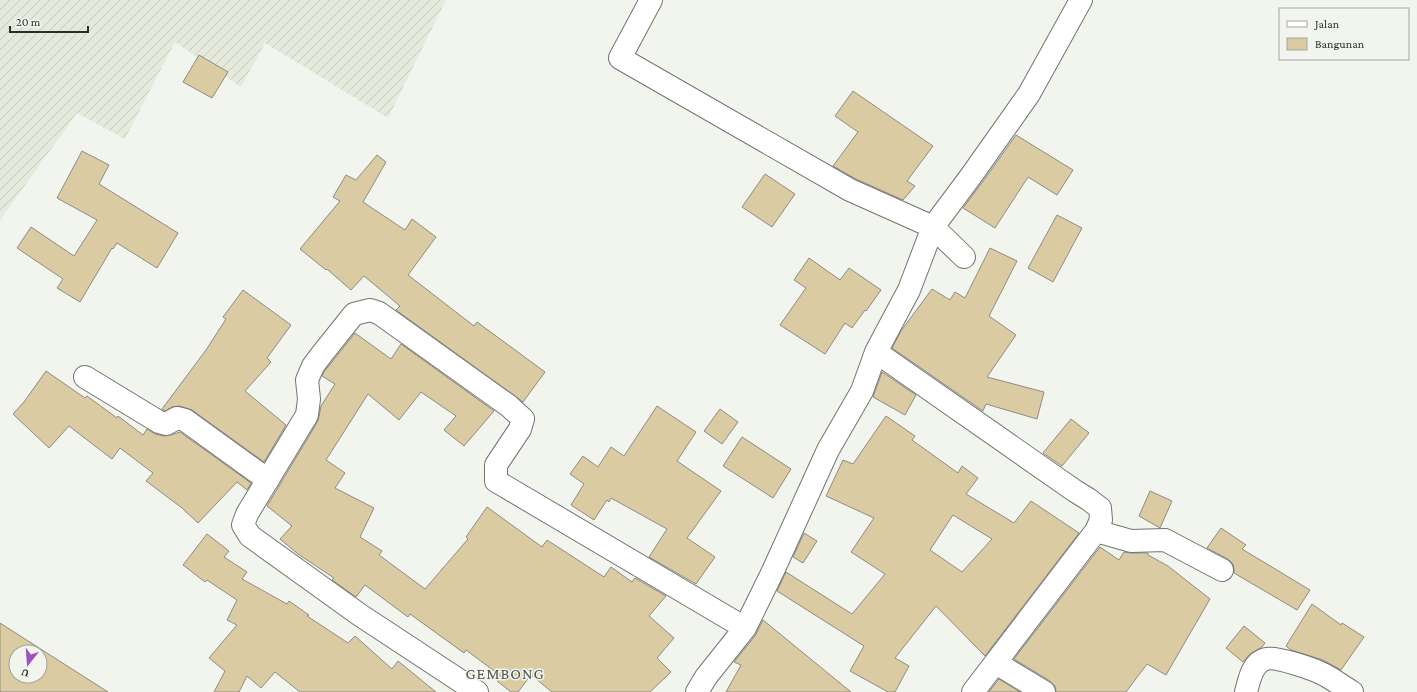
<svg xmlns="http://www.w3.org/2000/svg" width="1417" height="692" font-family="'Crimson Pro',serif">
	<defs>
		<pattern id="industrial-furrows" width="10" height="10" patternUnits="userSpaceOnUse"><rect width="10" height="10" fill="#e5eadc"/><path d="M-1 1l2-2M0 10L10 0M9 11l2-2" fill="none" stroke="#c5c9bd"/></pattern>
	</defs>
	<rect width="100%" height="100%" fill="#f2f5ee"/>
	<path fill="url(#industrial-furrows)" d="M0,0H446L388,118L265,43L241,87L175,42L125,139L77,113L0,220Z"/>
	<path fill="#dbcba3" stroke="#8e8b85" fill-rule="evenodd" d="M199,55L228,72L212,98L183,82Z
		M853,91L933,146L907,181L915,186L903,200L856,179L833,166L858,132L835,116Z
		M1016,135L1073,170L1057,195L1028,177L995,228L963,208L984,180Z
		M82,151L109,165L99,184L178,233L157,268L117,243L113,249L112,248L80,302L57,288L63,279L17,248L31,227L74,256L97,220L57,198Z
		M377,155L386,162L363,202L405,230L412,219L436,237L408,275L474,326L477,322L545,372L523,402L396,310L400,306L364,276L351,290L327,269L326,270L300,249L340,201L333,197L346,175L356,180Z
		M765,174L795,194L772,227L742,207Z
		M1057,215L1082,228L1053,282L1028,268Z
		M990,248L1017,261L989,316L1016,335L987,377L1044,392L1037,419L986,404L983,411L892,348L901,331L932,289L950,300L955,292L965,298Z
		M809,258L840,280L849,268L881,290L866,311L865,310L852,328L845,323L825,354L780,325L806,288L794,280Z
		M243,290L291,325L267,358L271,362L245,391L286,425L264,462L192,410L179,406L172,407L165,411L162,409L206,350L226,319L223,317Z
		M355,333L391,359L401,344L494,411L464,446L444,430L456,416L421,392L399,420L368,394L326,460L345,473L335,488L374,508L360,537L382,551L379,555L425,589L468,539L466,537L487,507L542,547L547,540L604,577L611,567L632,582L635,578L666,596L649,616L674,638L657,658L671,672L650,692H552L531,675L518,692H511L497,681L501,676L466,650L464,653L410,614L408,617L365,585L356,597L332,580L334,578L298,554L280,539L292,526L267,506L318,421L321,406L335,384L322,376L324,372Z
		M46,371L85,398L87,396L117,418L118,416L143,435L147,429L155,434L163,436L171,435L180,432L251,483L247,490L237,482L198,523L182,508L146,481L153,473L120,448L112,459L69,426L49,448L13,414L24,402Z
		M882,372L916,395L905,415L873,397Z
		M657,406L696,432L677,461L721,491L687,538L715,557L696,584L649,557L667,529L611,498L609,502L607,500L594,520L571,505L584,484L570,474L583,456L598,467L611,447L624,456Z
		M720,409L738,422L722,444L704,431Z
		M886,416L915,436L912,440L958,473L962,466L978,478L966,494L1014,523L1031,501L1079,533L985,656L936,606L895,658L909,666L895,692H888L850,671L864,646L777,591L786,572L852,614L885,574L851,552L874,518L826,496L843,460L853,464ZM953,515L992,539L962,572L930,550Z
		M1071,419L1089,433L1062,466L1043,453Z
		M742,437L791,469L773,498L723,466Z
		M1150,491L1172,501L1160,528L1139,516Z
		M1221,528L1246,545L1242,549L1310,590L1297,610L1234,573V569L1233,564L1228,559L1207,548Z
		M804,533L817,541L803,563L793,557Z
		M207,534L229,551L224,557L247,572L242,579L287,604L289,601L309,615L307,616L348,643L355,636L392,669L398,661L436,692H300L275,672L261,688L247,676L239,692H214L225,671L209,658L237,625L227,620L237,600L207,580L205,582L183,565Z
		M1100,547L1119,560L1124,552L1131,553H1148V555L1168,566L1210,599L1166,675L1147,664L1126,692H1056L1055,686L1050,681L1014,659Z
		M1312,604L1341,625L1342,623L1364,637L1341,670L1323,660L1291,650L1286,646Z
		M763,620L851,692H726L741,665L734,662L755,636Z
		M0,623L108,692H0ZM16,652H40V676H16Z
		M1244,626L1265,643L1262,647L1250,654L1243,662L1226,648Z
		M999,679L1020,692H989Z"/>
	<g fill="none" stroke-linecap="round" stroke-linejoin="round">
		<defs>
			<path id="street" d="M651,0L620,58L850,190L933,227L964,257
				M876,352L1075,491L1088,499L1100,508L1101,520L1096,531L973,692
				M85,377L159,422L166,424L177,418L185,420L268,480
				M1096,531L1131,541L1165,540L1222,570
				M996,663L1044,692
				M477,692L360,615L250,536L243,525L247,514L307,415L309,399L307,380L313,366L322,354L354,314L370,310L379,313L509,406L523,419L520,429L496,465V481L745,628
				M697,692L706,677L745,628L773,571L828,450L862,391L876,352L909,290L933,227L971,176L1029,94L1081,0
				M1246,692C1249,681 1252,662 1266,659C1276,656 1313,669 1323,674C1333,679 1342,686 1352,692"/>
		</defs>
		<use href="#street" stroke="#72756f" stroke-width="24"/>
		<use href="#street" stroke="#fff" stroke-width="22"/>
	</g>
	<g text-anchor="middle" stroke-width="3" stroke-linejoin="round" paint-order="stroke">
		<g font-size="16" letter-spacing="1" fill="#53554f" stroke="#f2f5ee">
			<text x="505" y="679">GEMBONG</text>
		</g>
	</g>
	<rect x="1279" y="8" width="130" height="52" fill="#f2f5ee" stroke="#a3a5a0"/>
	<rect x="1287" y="21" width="20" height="6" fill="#ffffff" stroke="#a3a5a0"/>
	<text x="1315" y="28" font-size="12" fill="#2d2e2c">Jalan</text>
	<rect x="1287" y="38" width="20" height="12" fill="#dbcba3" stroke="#a3a5a0"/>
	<text x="1315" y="48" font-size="12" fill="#2d2e2c">Bangunan</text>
	<g transform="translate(28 664) rotate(197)"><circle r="19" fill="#f2f5ee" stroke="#a3a5a0"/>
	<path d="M0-3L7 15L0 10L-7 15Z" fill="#9e50c1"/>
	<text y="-6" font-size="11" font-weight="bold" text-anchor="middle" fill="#2d2e2c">U</text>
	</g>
	<path d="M10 26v6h78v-6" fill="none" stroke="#2d2e2c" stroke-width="2"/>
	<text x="16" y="26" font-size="12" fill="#2d2e2c" stroke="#f2f5ee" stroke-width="3" paint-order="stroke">20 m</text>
</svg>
